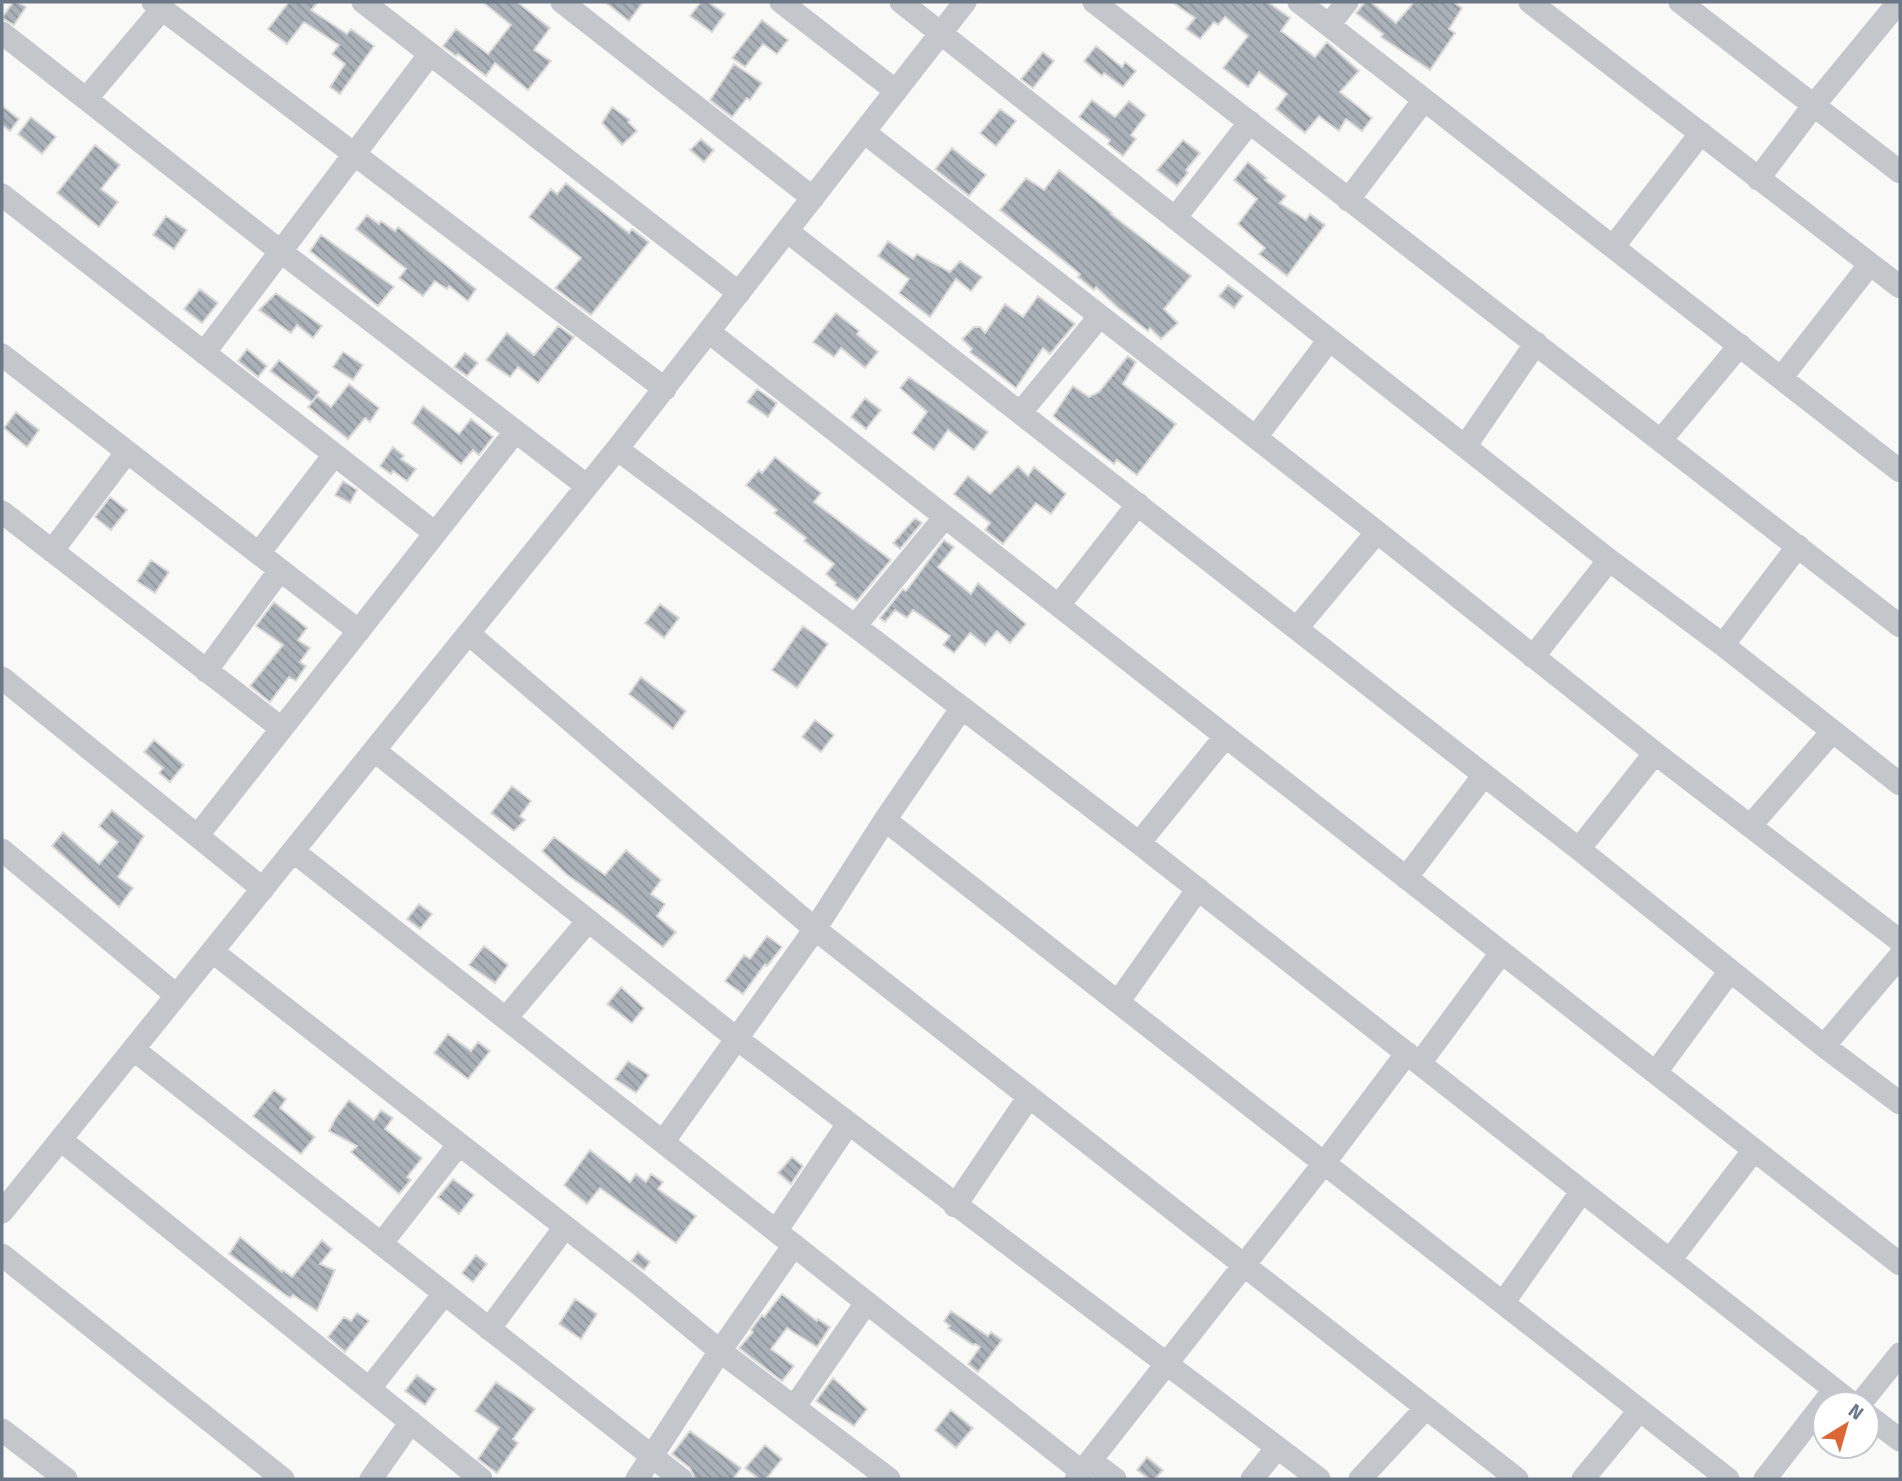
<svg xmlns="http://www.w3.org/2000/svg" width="1902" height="1481" font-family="'Fira Sans',sans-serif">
	<defs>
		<pattern id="building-back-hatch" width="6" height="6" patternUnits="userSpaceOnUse" patternTransform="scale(1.75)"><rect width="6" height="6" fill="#aab1b8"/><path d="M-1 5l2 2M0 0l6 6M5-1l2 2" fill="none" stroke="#8e959b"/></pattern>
	</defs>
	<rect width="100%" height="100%" fill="#f9f9f7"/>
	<path fill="url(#building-back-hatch)" stroke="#dbdbd9" stroke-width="2" d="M13,2H17L26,7L14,25L2,18Z
		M289,2H318L311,10L347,34L351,29L374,46L340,94L330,87L345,64L332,54L339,45L304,22L287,44L268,29Z
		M483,2H517L550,28L534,50L551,61L528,90L495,63L486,76L458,54L456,56L443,46L456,29L488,54L511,25Z
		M605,2H643L629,21Z
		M701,2H708L725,14L712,32L690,16Z
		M1172,2H1268L1290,18L1281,31L1315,57L1327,42L1359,71L1340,92L1372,118L1362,131L1346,119L1339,131L1319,116L1305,133L1276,109L1287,94L1259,72L1248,87L1223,68L1248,36L1225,17L1218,25L1214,22L1200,39L1186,29L1195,18Z
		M1365,2H1371L1396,23L1414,2H1453L1462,8L1449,29L1455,33L1430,70L1381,37L1383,34L1356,13Z
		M762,20L788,40L777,54L763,44L745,67L732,58Z
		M1096,46L1122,67L1125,62L1136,71L1123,87L1104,73L1102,76L1084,61Z
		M1043,52L1054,61L1033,88L1021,79Z
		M734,64L762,83L750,100L747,98L732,117L710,100Z
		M1092,100L1115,117L1129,101L1146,115L1131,135L1136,139L1123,156L1108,144L1110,140L1079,117Z
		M2,106L19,119L10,131L2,125Z
		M612,107L630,120L628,122L637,131L622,145L602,123Z
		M1000,109L1016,121L996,146L980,133Z
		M31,117L56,137L42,154L18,134Z
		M701,139L714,150L704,162L690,150Z
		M1183,140L1200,153L1186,170L1188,173L1177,186L1157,170Z
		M95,145L120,165L101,189L118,202L99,227L57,193Z
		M952,148L986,175L969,196L935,169Z
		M1248,162L1267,178L1265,180L1286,196L1280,203L1306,220L1310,214L1325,225L1287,276L1259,254L1265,248L1238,224L1257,199L1234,180Z
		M1059,170L1112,213L1111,214L1191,276L1164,309L1178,323L1161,339L1150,328L1148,331L1117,307L1096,287L1094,290L1078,277L1080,274L1000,210L1026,178L1044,190Z
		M566,183L629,233L632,229L649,242L591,315L555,288L581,258L529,217L551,189L557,194Z
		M367,215L379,224L381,221L395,231L398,227L476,289L468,301L449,286L447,289L435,281L423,296L399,278L406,269L356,229Z
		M166,216L187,230L174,249L153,235Z
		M321,235L394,287L378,306L310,251Z
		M888,241L913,259L917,254L950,272L960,261L982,277L971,291L956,279L930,317L899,293L909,279L878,256Z
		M1228,285L1243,296L1234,308L1219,296Z
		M200,289L218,303L202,323L184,309Z
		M276,293L322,326L313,338L297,325L291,333L259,310Z
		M1038,296L1075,324L1050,354L1043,348L1016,388L970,352L972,349L962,339L974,327H980L985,333L1005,304L1023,317Z
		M836,313L859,331L857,334L878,352L865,368L841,348L834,357L813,342Z
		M558,326L574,337L538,383L518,367L510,377L486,360L507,333L534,355Z
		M247,349L267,366L258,377L238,361Z
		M343,352L363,365L353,380L333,367Z
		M465,353L478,363L467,376L454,367Z
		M1128,356L1136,362L1123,384L1176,424L1137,475L1117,460L1114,464L1053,416L1073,386L1089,397L1099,392Z
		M279,360L319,392L312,402L270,371Z
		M909,377L988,432L974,450L948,430L934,450L912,433L927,412L900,388Z
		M349,384L379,408L370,422L365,418L348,439L308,407L317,396L331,407Z
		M757,389L777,403L768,417L747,402Z
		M865,398L881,410L866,429L851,417Z
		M423,406L459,434L471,419L493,437L479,455L473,450L461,464L412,423Z
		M16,412L39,430L27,447L4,428Z
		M393,447L404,456L401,459L416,469L407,481L393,471L391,474L380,466Z
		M775,457L821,493L814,502L891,560L857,601L835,585L836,583L826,574L834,564L804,541L806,538L774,513L777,510L746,485L759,470L762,473Z
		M1018,466L1028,476L1034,467L1066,494L1051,514L1036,503L1003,544L985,530L990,523L954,494L968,476L990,494Z
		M343,481L357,490L350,503L335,495Z
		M110,497L127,510L111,530L95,517Z
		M915,518L922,523L900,549L893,543Z
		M944,540L954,547L938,567L971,594L978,583L1026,624L1010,643L997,631L985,645L970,633L954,653L943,645L950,636L913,610L907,618L895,610L885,622L880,618L903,589L906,591Z
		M151,560L169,572L155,593L137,581Z
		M274,602L307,628L298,640L310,648L300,662L306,666L296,681L289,677L270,702L250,686L283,645L256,626Z
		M660,604L679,618L664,638L645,623Z
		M803,626L828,644L797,688L772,670Z
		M641,677L686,711L673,729L629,694Z
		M815,720L834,735L821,752L802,737Z
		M154,740L184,765L170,782L159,773L163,768L144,752Z
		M512,786L531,801L520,816L525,820L514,831L491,813Z
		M112,810L144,836L118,877L133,888L119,907L52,846L63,832L99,864L118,842L99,826Z
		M554,837L605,875L626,850L661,880L651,894L665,904L657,916L676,932L663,947L611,906L566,874L542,851Z
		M419,904L432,914L420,929L407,919Z
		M767,936L782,947L767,966L765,964L743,994L725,981L744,955L750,959Z
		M484,946L508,965L495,983L469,965Z
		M621,987L644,1008L632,1023L607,1004Z
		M448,1034L471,1051L478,1042L490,1051L468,1079L434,1053Z
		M628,1061L649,1075L636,1093L615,1079Z
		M274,1090L286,1099L280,1108L315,1137L301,1154L253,1116Z
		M349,1100L374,1120L381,1110L393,1118L385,1129L422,1158L407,1177L411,1180L399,1194L351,1152L357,1146L329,1131L335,1119Z
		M590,1150L630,1182L636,1174L646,1182L651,1174L663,1182L658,1189L696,1216L676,1243L600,1188L587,1204L564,1185Z
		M792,1157L803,1166L791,1184L778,1173Z
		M453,1179L474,1195L459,1214L438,1197Z
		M240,1237L282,1272L283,1270L292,1277L322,1240L332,1249L320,1264L335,1270L317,1311L293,1295L290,1298L229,1254Z
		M638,1252L650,1262L644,1270L631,1261Z
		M476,1255L487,1264L473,1282L462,1273Z
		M782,1294L817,1321L818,1319L830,1327L817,1347L787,1328L771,1349L794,1366L782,1381L739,1348L753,1332L751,1330L762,1315L764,1317Z
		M575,1299L597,1314L581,1339L559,1324Z
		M951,1311L988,1336L991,1332L1002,1340L978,1372L968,1364L980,1347L975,1344L973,1345L948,1328L950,1326L944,1321Z
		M357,1313L369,1321L345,1352L328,1337L344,1317L351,1321Z
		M417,1375L436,1389L425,1405L405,1391Z
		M833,1378L867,1409L854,1426L816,1401Z
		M496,1382L535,1409L513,1439L518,1443L497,1473L478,1459L499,1428L475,1411Z
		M951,1410L973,1428L956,1448L935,1430Z
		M690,1431L741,1468L733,1479H695L690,1468L672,1454Z
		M765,1445L782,1459L766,1479H759L745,1468Z
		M1147,1457L1163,1470L1155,1479H1149L1137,1470Z"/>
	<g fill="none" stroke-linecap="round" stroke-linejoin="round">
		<path stroke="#c3c6ca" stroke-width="23" d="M153,2L665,389
			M363,2L739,293
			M562,2L813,198
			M781,2L896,91
			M901,2L1609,560L1723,645L1900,784
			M1094,2L1900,626
			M1299,2L1900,471
			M1530,2L1900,287
			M1680,2L1900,172
			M1329,25L1347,2
			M2,33L280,251L587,486
			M86,99L162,9
			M864,132L1377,532L1655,753L1900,941
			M1758,179L1814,105L1893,9
			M2,195L435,533
			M1348,200L1424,100
			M1175,218L1250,122
			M787,231L1579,849L1824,1046L1900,1103
			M1613,247L1701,133
			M709,332L1900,1264
			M204,353L430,54
			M2,355L359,631
			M1781,378L1870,264
			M1021,412L1100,316
			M1256,437L1329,340
			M1661,440L1740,345
			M1466,445L1536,343
			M617,449L965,2
			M2,512L281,728
			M52,551L127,452
			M259,553L334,455
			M1059,605L1138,504
			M855,626L945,517
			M1297,628L1377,532
			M469,634L815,929L1517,1479
			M1723,645L1798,546
			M1533,657L1609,560
			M206,671L280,570
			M2,678L263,889
			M375,751L736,1038L1319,1479
			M885,820L1728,1479
			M1751,825L1832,732
			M198,835L515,432
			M1139,843L1225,737
			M1579,849L1655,753
			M2,850L176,995
			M293,851L1082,1472
			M1406,878L1484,775
			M213,952L640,1285L720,1351L889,1479
			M1118,1002L1198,889
			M506,1018L588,921
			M1824,1046L1900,956
			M133,1049L681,1479
			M1420,1063L1501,953
			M1656,1072L1730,971
			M61,1140L481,1479
			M663,1142L815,929L885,820L961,709
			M955,1206L1028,1098
			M2,1212L617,449L855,626L1139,843L1853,1404
			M776,1231L848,1124
			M381,1244L459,1144
			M2,1255L283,1479
			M1670,1260L1754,1150
			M1503,1303L1582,1191
			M489,1329L565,1227
			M369,1389L444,1294
			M1860,1404L1900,1354
			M795,1406L866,1303
			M1867,1415L1900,1440
			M2,1430L66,1479
			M1091,1461L1115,1479
			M371,1479L411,1422
			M637,1479L720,1351L794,1245
			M1076,1479L1325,1162L1407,1053
			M1252,1479L1277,1448
			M1360,1479L1426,1408
			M1583,1479L1639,1411
			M1765,1479L1834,1390"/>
	</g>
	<rect width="1902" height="1481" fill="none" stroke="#6a7887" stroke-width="7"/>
	<g transform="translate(1846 1425) rotate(37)"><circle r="33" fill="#ffffff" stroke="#c3c9cf" stroke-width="2"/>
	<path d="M0-5L12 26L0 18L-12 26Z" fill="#dc6634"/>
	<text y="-10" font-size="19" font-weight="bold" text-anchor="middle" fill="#6a7887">N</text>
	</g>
</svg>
